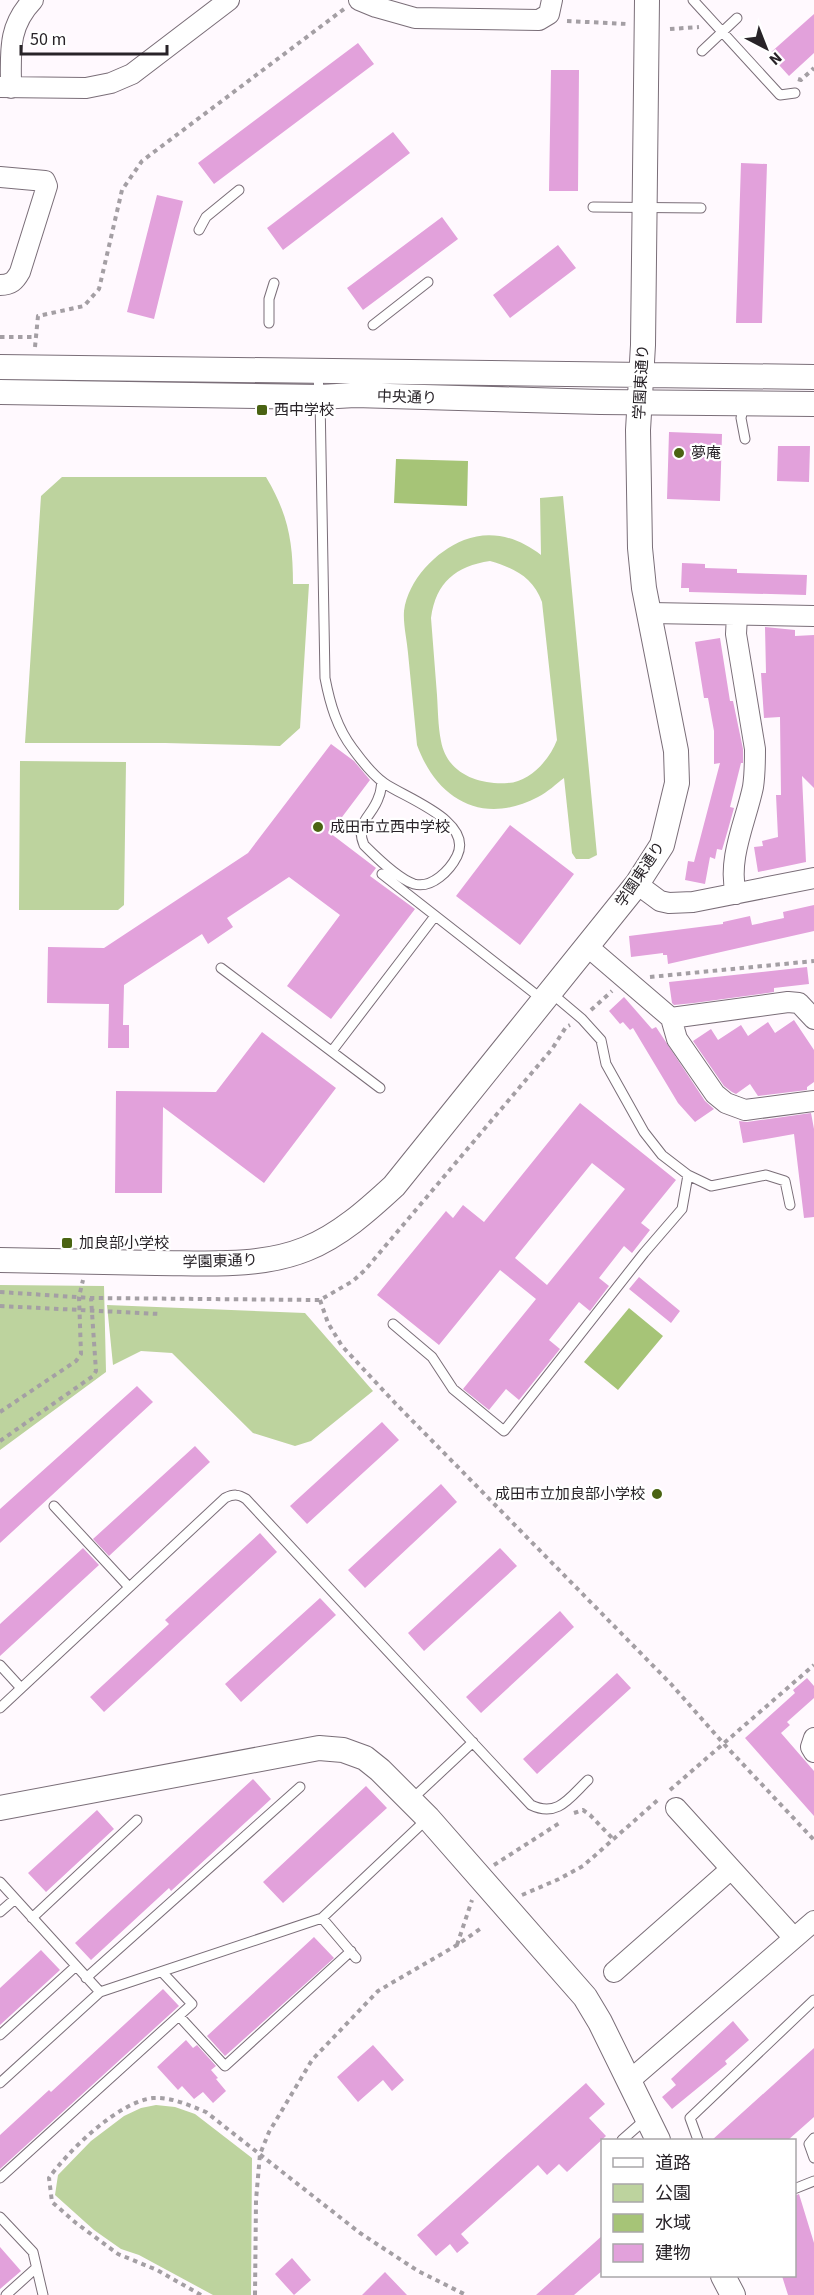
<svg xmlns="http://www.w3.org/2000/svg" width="814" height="2295" font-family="'Source Sans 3','Noto Sans JP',sans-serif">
	<rect width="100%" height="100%" fill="#fff9fe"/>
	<path fill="#bdd39e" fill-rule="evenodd" d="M62,477H266C288,514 293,541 293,584H309L300,728L280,746L165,743H25L41,496Z
		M563,496L597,855L589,859H576L572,853L564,778C556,784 548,792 538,797C483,826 437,800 417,745C414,714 411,683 408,653C407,640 403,624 404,611C408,580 436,551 464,540C492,529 519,538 541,555L540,498ZM490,561C514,568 533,577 542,602L557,740C550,759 530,782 508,783C479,785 447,774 441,741C438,726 438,710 437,695C435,669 433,644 431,618C436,582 456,566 490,561Z
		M20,761L126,762L124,905L118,910H19Z
		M0,1285L104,1286L106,1372L0,1450Z
		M107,1305L305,1313L373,1391L311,1441L295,1446L253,1433L172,1353L141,1351L113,1365Z
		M156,2105L175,2107L195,2114L252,2158L251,2295H213L139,2255L121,2249L94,2230L55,2195L58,2175L91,2141L124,2116L141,2108Z"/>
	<path fill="#a6c477" d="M396,459L468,461L467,506L394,503Z
		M629,1308L663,1336L618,1390L584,1362Z"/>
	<path fill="#e2a1db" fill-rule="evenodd" d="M814,14V53L789,76L769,54Z
		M358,43L374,64L214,184L198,163Z
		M551,70H579L578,191H549Z
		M393,132L410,153L283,250L267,228Z
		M741,163L767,164L762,323H736Z
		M157,195L183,201L154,319L127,312Z
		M442,217L458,239L363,310L347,288Z
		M558,245L576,268L510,318L493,295Z
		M669,432L722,434L720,501L667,499Z
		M778,446H810L809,482L777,481Z
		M682,563L705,564V568L737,569V573L807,575L806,595L689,592V588H681Z
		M765,627L795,630V636L814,635V788L802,776L806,862L758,872L754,847L763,846L762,841L778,837L776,795H781L780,717L764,718L761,673H766Z
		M720,638L730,701H733L743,749V763H741L730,807L734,808L727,833L722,850L717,849L715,859L710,857L705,884L685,880L688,861L694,862L720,763L714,764V731L708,698H704L695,642Z
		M331,744L354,761L370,780L330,833L376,868L370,876L415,909L331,1019L287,986L340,915L289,877L227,918L233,927L208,944L202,934L124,985L123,1025H129V1048H108L109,1004L47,1003L48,947L104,948L248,853Z
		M510,825L574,874L520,945L456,896Z
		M814,905V931L668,964L667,955H663V953L631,957L629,936L723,924V922L750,916L752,925L784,918L783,912Z
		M807,967L809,984L774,988V992L694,1003L674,1005L672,1003L669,982Z
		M624,997L652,1029L656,1027L705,1101L714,1109L695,1122L678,1103L633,1028L630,1030L623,1022L620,1024L609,1011Z
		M794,1020L814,1050V1082L807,1087V1090L758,1096L750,1084L736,1094L732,1092L724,1086L693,1041L711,1029L718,1040L741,1025L748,1036L768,1022L775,1033Z
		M262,1032L336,1088L264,1183L163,1107L162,1193H115L116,1091L216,1092Z
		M580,1103L676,1180L641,1223L650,1230L632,1253L624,1246L599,1278L609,1286L590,1311L579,1302L549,1340L560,1349L519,1400L506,1389L489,1410L463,1389L536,1299L500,1270L439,1345L377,1295L446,1211L453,1218L463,1205L484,1222ZM592,1163L625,1189L547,1285L515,1258Z
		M811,1113L814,1129V1217L804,1218L794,1134L743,1143L739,1121L747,1122Z
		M639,1277L680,1311L671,1323L629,1289Z
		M137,1386L153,1402L0,1543V1509Z
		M382,1422L399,1440L307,1524L290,1506Z
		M195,1446L210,1462L109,1556L93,1539Z
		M441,1484L457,1502L365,1588L348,1570Z
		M260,1533L277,1552L104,1712L90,1697L169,1624L165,1620Z
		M83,1548L99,1565L0,1656V1624Z
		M500,1548L517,1566L424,1651L408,1633Z
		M320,1598L336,1615L241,1702L225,1684Z
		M560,1611L574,1627L481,1713L466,1697Z
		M617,1673L631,1688L537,1774L523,1759Z
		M807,1678L814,1686V1698L787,1722L790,1725L781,1733L814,1771V1816L745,1738L795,1693L793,1690Z
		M253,1779L271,1799L171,1891L169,1888L91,1960L75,1943Z
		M366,1786L387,1808L283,1903L263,1882Z
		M97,1810L114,1829L46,1892L28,1873Z
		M314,1937L334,1958L225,2056L207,2036Z
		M41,1950L60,1970L0,2025V1988Z
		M163,1989L179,2006L0,2169V2135L49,2090L51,2092Z
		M733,2021L749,2040L725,2061L727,2064L672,2109L662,2097L676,2085L671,2079Z
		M186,2040L193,2048L197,2045L216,2066L211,2070L218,2078L216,2079L226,2091L213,2103L203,2092L194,2099L182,2086L178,2090L157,2067Z
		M373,2045L404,2080L392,2091L383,2080L358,2102L337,2077Z
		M814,2048V2117L788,2140H712Z
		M586,2083L605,2104L589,2118L606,2136L567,2172L559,2164L547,2175L538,2165L461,2234L469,2243L457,2253L450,2244L436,2256L417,2235Z
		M799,2194L814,2243V2295H788L782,2276H795V2196Z
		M603,2235V2270L574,2295H536Z
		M0,2247L21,2271L0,2289Z
		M292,2258L311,2280L294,2295L275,2274Z
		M385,2272L407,2295H362Z"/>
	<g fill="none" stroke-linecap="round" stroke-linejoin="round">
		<defs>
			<path id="service" d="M693,0L780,95L795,93
				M702,51L737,18
				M593,207L701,208
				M199,230L206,217L239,190
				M269,323V299L274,283
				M373,325L428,282
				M317,371L320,397L325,678C330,704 337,728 353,749C361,760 373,775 384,783C405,798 474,821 457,856C450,870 432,889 414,884C398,879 376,857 364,845C354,821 373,817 379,796C381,792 381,786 382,782
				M744,406L741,418L745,439
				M382,874L543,1000
				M221,968L380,1088
				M550,992L582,1019L601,1040L606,1064L644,1132L662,1155L688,1175L711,1186L766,1175L785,1181L790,1205
				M332,1051L435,916
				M393,1324L432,1357L453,1389L504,1431L644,1253L682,1209L688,1175
				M54,1506L129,1587
				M0,1665L21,1688
				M0,1708L225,1498C234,1494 238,1494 246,1499L531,1805C558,1818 570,1797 588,1780
				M411,1800L473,1742
				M0,1882L100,1992
				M0,1912L15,1899
				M32,1918L137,1820
				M322,1918L356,1958
				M86,1978L300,1787
				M179,2016L225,2066L351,1951
				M0,2035L76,1966
				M0,2083L100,1992L322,1918L428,1818
				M814,2138L809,2144L814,2158
				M622,2140L647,2118
				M698,2140L690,2118L814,2000
				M0,2178L192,2004L162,1972
				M794,2189L814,2181
				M0,2217L33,2252L43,2295
				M6,2295L36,2268"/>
			<path id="minor" d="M359,0L376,7L415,18L539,20L549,14L552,0
				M0,87L86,88L111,83L132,74L229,0
				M11,88C11,53 7,27 33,0
				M0,177L45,181L47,186L20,272C15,281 11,285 0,285
				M650,613L814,616
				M637,884L660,901L669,903L693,902L814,878
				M736,894C727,859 746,821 753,787C755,774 755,762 755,749L736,634L737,615
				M587,946L671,1018L677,1039L715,1094L726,1103L745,1110L814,1101
				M671,1018L788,1002L799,1003L814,1019
				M814,1738L811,1747L814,1752
				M676,1808L794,1938
				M614,1972L731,1869
				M629,2081L814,1921"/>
			<path id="tertiary" d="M0,367L814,377
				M0,392L320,397L355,395L600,402L814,404
				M0,1260C52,1261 104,1262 156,1263C205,1263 259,1268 306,1249C339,1236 368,1210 394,1186L637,884L662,845L677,783L676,751L644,588L640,548L638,430L643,345L647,0
				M0,1808L319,1748L343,1750L365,1758L380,1770L428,1818L585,1997L600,2022L658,2140
				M723,2276L733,2295"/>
		</defs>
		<use href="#service" stroke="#7a6e78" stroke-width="11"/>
		<use href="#minor" stroke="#7a6e78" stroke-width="22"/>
		<use href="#tertiary" stroke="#7a6e78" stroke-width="26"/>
		<path stroke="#a49fa4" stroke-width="4" stroke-dasharray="4.5 4.5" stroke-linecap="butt" d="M567,21L628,24
			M670,29L699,27
			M798,79L801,80L814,68
			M0,337H36
			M35,347L38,316L84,306L99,289L122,190L142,161L344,9
			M650,977L814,961
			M591,1010L612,991
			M0,1292L91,1298L320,1300L353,1281L365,1270L552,1049L566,1027L570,1025
			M320,1300L328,1323L342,1346L395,1403L671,1684L723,1743L814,1840
			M0,1306L160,1314
			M0,1412L76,1361L81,1354L79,1297L83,1280
			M0,1441L93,1376L96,1371L91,1298
			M670,1790L814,1665
			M574,1813L583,1810L590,1815L613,1839
			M494,1865L561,1822
			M522,1895L559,1879L583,1866L659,1799
			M457,1945L472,1900
			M201,2295L157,2270L118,2254L76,2223L52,2202L49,2178C68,2151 118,2102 153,2098C172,2097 188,2105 206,2112L360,2233L418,2271L466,2295
			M255,2295L256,2200L260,2154L269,2132L312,2060L378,1991L457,1945L480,1929"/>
		<use href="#service" stroke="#fff" stroke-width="9"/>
		<use href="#minor" stroke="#fff" stroke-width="20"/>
		<use href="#tertiary" stroke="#fff" stroke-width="24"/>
	</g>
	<g fill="#4a6312" stroke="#fff" stroke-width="2">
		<rect x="256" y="404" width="12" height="12" rx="3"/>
		<circle cx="679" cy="453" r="6"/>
		<circle cx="318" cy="827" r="6"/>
		<rect x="61" y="1237" width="12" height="12" rx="3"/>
		<circle cx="657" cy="1494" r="6"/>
	</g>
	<g text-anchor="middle" stroke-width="4.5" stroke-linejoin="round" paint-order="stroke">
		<g font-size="15" fill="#282328" stroke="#fff">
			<text transform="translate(641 382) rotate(-87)" y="5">学園東通り</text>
			<text transform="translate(407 397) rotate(2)" y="5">中央通り</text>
			<text transform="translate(640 874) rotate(-56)" y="5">学園東通り</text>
			<text transform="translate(220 1261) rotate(-2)" y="5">学園東通り</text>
		</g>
		<g font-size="15" fill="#282328" stroke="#fff" text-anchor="start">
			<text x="274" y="415">西中学校</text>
			<text x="691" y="458">夢庵</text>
			<text x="330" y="832">成田市立西中学校</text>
			<text x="79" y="1248">加良部小学校</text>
			<text x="645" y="1499" text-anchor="end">成田市立加良部小学校</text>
		</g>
	</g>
	<rect x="601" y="2139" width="195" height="138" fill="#ffffff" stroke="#a9a7a9" stroke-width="1.5"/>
	<rect x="613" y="2158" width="30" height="9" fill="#ffffff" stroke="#a9a7a9" stroke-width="1.5"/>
	<text x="655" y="2169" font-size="18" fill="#282328">道路</text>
	<rect x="613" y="2184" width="30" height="18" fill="#bdd39e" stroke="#a9a7a9" stroke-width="1.5"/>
	<text x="655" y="2199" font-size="18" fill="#282328">公園</text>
	<rect x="613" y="2214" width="30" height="18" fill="#a6c477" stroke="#a9a7a9" stroke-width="1.5"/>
	<text x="655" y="2229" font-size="18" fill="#282328">水域</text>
	<rect x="613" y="2244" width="30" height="18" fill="#e2a1db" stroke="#a9a7a9" stroke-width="1.5"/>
	<text x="655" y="2259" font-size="18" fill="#282328">建物</text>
	<g transform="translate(766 48) rotate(138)" stroke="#ffffff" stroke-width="4.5" paint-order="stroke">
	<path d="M0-4.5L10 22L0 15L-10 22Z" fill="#282328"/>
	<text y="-9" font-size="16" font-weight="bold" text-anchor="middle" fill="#282328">N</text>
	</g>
	<path d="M21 45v9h146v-9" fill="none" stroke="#282328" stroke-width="3"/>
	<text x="30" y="45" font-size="18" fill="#282328" stroke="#ffffff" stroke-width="4.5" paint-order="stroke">50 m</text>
</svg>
